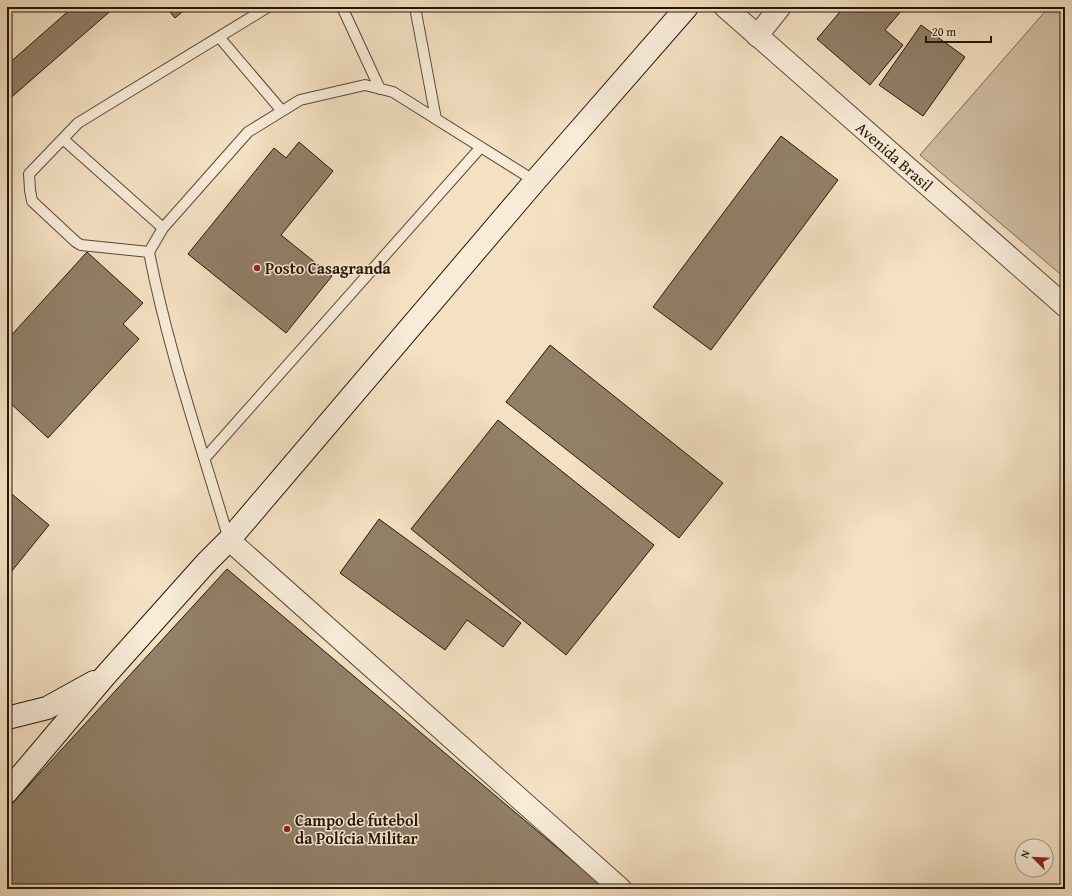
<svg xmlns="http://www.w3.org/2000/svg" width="1072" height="896" font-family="'Gentium Book Plus',serif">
	<rect width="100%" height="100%" fill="#f4e1c3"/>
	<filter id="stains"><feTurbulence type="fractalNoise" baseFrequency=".005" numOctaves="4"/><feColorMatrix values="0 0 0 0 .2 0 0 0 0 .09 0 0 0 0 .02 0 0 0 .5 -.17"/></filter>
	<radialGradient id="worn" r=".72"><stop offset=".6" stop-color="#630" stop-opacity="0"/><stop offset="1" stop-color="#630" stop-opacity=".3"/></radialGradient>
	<path fill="#d1bea3" stroke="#7c6a56" d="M1049,7H1065V278L920,155Z"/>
	<path fill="#928069" stroke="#271608" d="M73,7H115L7,101V65Z
		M166,7H188L175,18Z
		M844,7H899L902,10L885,30L903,45L870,85L817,39Z
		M921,25L965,57L923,116L879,85Z
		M781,136L838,180L711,350L653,307Z
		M299,142L333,171L281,235L332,276L286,333L188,254L274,148L286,158Z
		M87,252L143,303L123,324L139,339L48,438L7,400V340Z
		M550,345L723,483L679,538L506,402Z
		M498,420L654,545L566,655L411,529Z
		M7,490L49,525L7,577Z
		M379,519L521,623L503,647L467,620L445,650L340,573Z
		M227,569L606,889H7V809Z"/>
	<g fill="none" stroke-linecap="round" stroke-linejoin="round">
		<defs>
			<path id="lane" d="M342,7L380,89
				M415,7L436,119
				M219,37L282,111
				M63,139L163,228
				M149,252L81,245L76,242L32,201L30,190L29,174L78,123L268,7
				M205,458L481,147
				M229,540C201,445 168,350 149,252L163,228L248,132L300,100L365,85L393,92L535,181"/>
			<g id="street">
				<path id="s1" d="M725,7L1065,306"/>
				<path d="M757,36L780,7"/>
				<path d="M229,540L621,889"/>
			</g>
			<path id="secondary" d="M7,718L47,708L94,682
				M7,792L105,676L206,563L229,540L535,181L687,7"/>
		</defs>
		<use href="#lane" stroke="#5a4937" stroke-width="12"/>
		<use href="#street" stroke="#5a4937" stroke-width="23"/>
		<use href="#secondary" stroke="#271608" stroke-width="24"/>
		<use href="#lane" stroke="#f8ecd8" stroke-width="10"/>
		<use href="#street" stroke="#f8ecd8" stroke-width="21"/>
		<use href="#secondary" stroke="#f8ecd8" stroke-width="22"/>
	</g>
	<g fill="#8f2418" stroke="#f8ecd8" stroke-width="1.5">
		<circle cx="257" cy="268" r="4"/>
		<circle cx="287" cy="829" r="4"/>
	</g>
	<g text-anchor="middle" stroke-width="3" stroke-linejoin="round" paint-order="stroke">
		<g font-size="16" fill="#271608" stroke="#f8ecd8">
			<text dy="6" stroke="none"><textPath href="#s1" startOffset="226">Avenida Brasil</textPath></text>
		</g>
		<g font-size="16" font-weight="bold" fill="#271608" stroke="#f8ecd8" text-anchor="start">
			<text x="265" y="274">Posto Casagranda</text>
			<text x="295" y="826">Campo de futebol<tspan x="295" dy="18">da Polícia Militar</tspan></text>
		</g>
	</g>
	<rect width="1072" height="896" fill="none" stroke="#f4e1c3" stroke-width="24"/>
	<rect x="8" y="8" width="1056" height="880" fill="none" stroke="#271608" stroke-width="2"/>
	<rect x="12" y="12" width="1048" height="872" fill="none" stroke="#271608"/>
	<g transform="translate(1034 858) rotate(294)"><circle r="19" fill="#f8ecd8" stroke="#a49685"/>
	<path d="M0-3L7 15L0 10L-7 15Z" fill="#8f2418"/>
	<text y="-6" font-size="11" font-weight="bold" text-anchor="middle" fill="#271608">N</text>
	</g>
	<path d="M926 36v6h65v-6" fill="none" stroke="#271608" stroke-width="2"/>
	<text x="932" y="36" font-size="12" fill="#271608" stroke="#f8ecd8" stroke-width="3" paint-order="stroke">20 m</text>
	<rect width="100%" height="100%" filter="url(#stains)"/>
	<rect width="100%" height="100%" fill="url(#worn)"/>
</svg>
